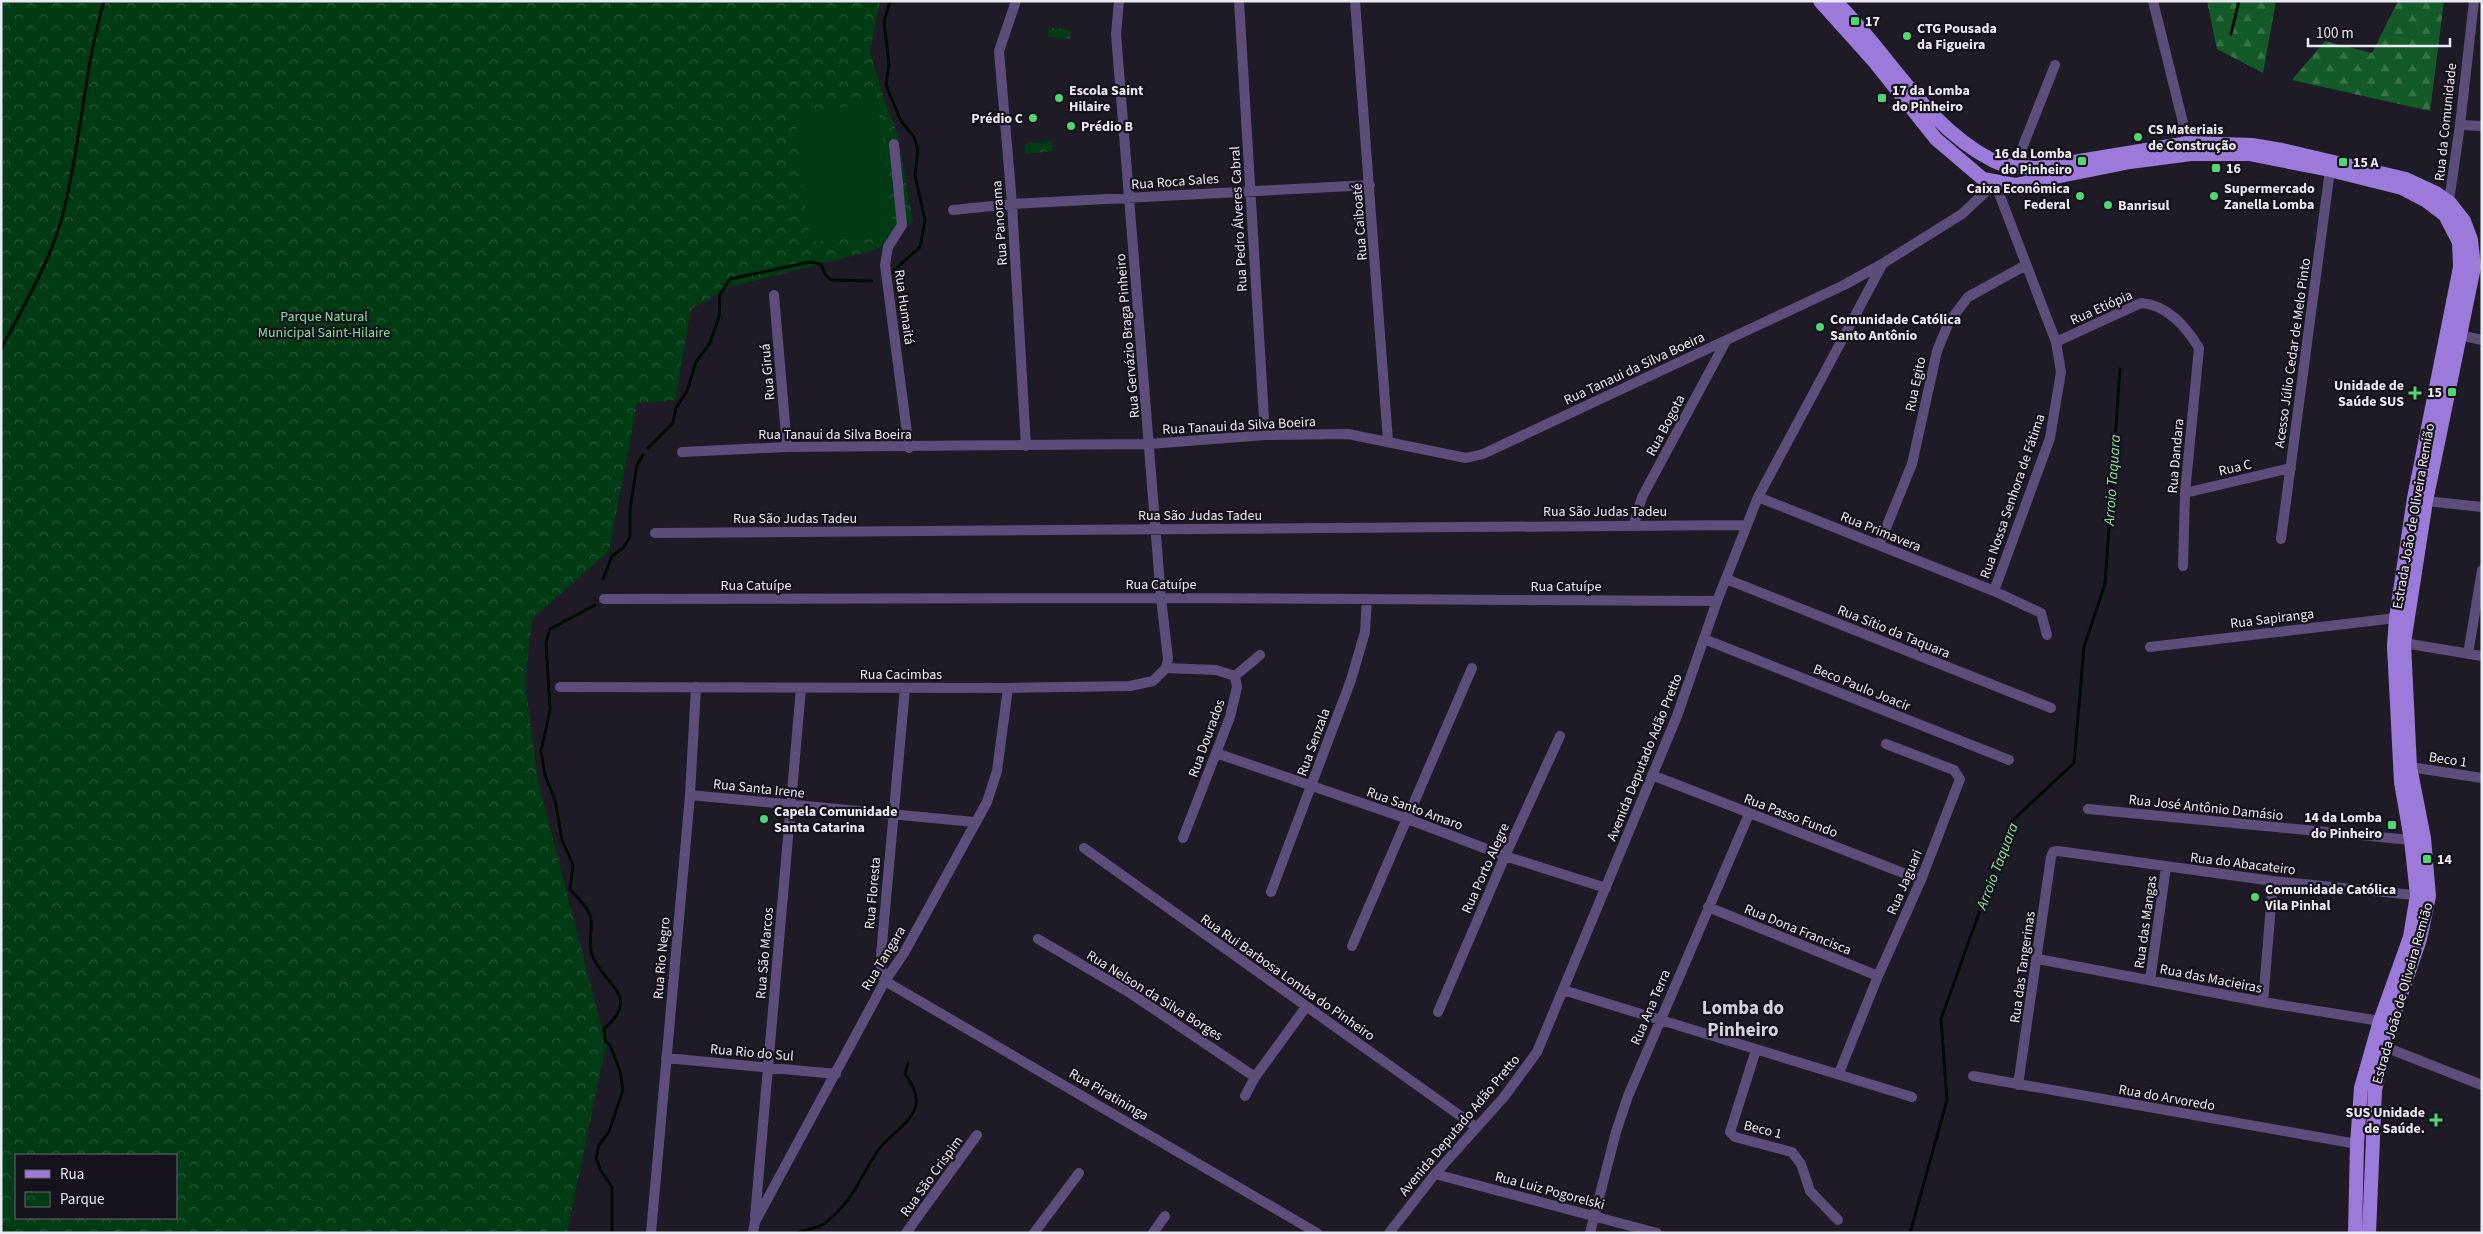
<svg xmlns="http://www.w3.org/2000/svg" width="2483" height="1234" font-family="'Source Sans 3',sans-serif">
	<defs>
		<pattern id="forest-firs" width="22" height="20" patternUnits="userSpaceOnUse" patternTransform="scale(1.25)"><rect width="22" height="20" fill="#135a28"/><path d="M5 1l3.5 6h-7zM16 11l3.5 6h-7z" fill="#367248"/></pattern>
		<pattern id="park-crowns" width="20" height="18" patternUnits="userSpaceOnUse" patternTransform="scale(1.25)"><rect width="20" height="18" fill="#003b14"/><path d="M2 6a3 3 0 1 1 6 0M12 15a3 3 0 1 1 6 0" fill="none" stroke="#255737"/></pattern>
	</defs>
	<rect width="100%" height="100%" fill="#1e1b26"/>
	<path fill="url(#forest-firs)" d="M2207,1H2276L2263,73L2217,49Z
		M2398,1H2444L2430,111L2292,80L2325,41L2372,53Z"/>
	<path fill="url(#park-crowns)" fill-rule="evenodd" d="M1,1H880L870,52L882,93L897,133L913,222L876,250L729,287L691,309L675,400L637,403L609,551L532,619L525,682L538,781L606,1045L567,1233H1ZM16,1155H176V1218H16Z
		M1049,28L1071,30L1070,39L1048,37Z
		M1052,141L1053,151L1025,154V144Z"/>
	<path fill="#003b14" d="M878,103L893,233L810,242L795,113Z"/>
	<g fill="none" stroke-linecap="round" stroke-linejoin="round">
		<path stroke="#000c01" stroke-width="3" d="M890,1L884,22L889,64L886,85L901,121L914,137L918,150L915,175L925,220L920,247L891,273
			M2231,34L2239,1
			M1,349C24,305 52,259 64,210C81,141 84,70 104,1
			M648,448L673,423L676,408L687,391L696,362L710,343L719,317L720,294L730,279L810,262L821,264L825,274L831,280L872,281
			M603,579L612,556L623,548L630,537V509L637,465L643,455
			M595,605L550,629L546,642L550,710L541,751L545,775L555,800L562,840L573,865L570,889C576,896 585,904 589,913C595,923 587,942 592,955C602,984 643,995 604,1029L605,1041L610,1045L620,1071L623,1090L609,1132L599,1145L596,1158L601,1171L612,1187V1233
			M796,1233C805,1229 817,1229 825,1223C854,1201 860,1176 879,1149C889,1135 912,1123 916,1105C918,1093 911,1083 905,1074L908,1063
			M1910,1233L1947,1100L1941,1019L2012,821L2074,763L2084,647L2105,584L2120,369"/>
		<path stroke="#5c4d7a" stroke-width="10" d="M1016,1L999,51L1012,204L1026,446
			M1119,1L1116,34L1161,598L1168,659L1166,668
			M1239,1L1265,435
			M1355,1L1388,441
			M2153,1L2188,143
			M2460,125L2482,126
			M894,144L902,225L888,247L885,265L909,448
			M2015,166L2055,65
			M2448,208L2460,125L2474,1
			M953,210L1012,204L1370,185
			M774,295L787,447
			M2459,335L2482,340
			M2056,342L2141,303C2168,305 2186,327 2199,348L2185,493L2183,566
			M682,452L787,447L1149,444L1265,435L1348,434L1466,458L1483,454L1844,285L1882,264L1962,214L1995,183L2056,342L2061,372L2050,438L1994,591
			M2185,493L2291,468
			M1758,497L1994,591L2041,613L2047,635
			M2426,501L2482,507
			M1634,524L1642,497L1726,341
			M655,533L1746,525
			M2281,539L2330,170
			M1879,545L1912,464L1937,351L1949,322L1968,297L2026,265
			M1726,579L2051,708
			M604,599L1161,598L1717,601
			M1704,639L2009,760
			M2404,643L2482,656
			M2150,647L2396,618
			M2468,654L2482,570
			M560,687L1008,688L1130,686L1153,681L1166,668L1216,670L1235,676
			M905,688L881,955V968L885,981L1317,1233
			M1216,753L1408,819L1505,856L1606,888
			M2410,767L2482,778
			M1652,775L1921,880
			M690,795L974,822
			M2088,809L2411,840
			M1183,838L1230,717L1237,687L1235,676L1260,655
			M1084,848L1476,1127
			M1271,892L1351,680L1365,632L1367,599
			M1708,907L1878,976
			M1038,939L1130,993L1255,1077
			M1352,946L1472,668
			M2038,959L2263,1002L2380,1021
			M2150,980L2166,867
			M1563,990L1912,1097
			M2263,1002L2273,881
			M1438,1012L1505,856L1560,736
			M2385,1047L2482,1085
			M1756,1050L1730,1132L1735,1137L1792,1152L1801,1164L1810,1191L1838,1220
			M666,1058L836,1074
			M1839,1073L1878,976L1921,880L1960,779L1954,770L1886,744
			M1973,1076L2357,1144
			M2018,1085L2051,857L2053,852L2058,851L2273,881L2424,896
			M1245,1096L1255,1077L1306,1007
			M1435,1174L1657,1233
			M755,1217L801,688
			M651,1233L690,795L696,687
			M753,1233L755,1222L885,981L904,953L987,802L997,771L1008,688
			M906,1233L977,1135
			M1034,1233L1079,1173
			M1153,1233L1165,1216
			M1389,1233L1435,1174L1504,1097L1537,1052L1677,716L1717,601L1758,497L1882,265
			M1590,1233L1616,1132L1628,1096L1749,814"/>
		<path stroke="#9c7ad9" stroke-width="14" d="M1820,1L1873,60L1936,139L1983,179L2015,185L2130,162L2191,154H2249L2330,170L2402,188L2425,200L2445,215L2459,242L2460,267L2414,498L2396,618L2394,646L2401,782L2411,840L2417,895L2410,937L2380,1021L2361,1088L2357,1144L2355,1233
			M1835,1C1888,52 1925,126 1992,160C2005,167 2023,167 2037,168L2188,143L2252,145L2282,150L2406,179L2436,193L2450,203L2464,221L2471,240L2474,267L2426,501L2404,643L2410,767L2424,838L2429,896L2420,939L2389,1030L2375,1090L2369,1233"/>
	</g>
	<g fill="#52d673" stroke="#15121c" stroke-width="2">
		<rect x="1850" y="16" width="10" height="10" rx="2.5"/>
		<circle cx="1907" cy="36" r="5"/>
		<circle cx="1059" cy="98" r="5"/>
		<rect x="1877" y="93" width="10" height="10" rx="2.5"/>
		<circle cx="1033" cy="118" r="5"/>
		<circle cx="1071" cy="126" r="5"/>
		<circle cx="2138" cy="137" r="5"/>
		<rect x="2077" y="156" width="10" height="10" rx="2.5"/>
		<rect x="2338" y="157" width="10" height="10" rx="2.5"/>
		<rect x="2211" y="163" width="10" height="10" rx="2.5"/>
		<circle cx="2080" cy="196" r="5"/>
		<circle cx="2214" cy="196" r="5"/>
		<circle cx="2108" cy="205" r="5"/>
		<circle cx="1820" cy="327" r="5"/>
		<rect x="2447" y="387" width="10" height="10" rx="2.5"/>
		<path d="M2412.5 385.5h5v5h5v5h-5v5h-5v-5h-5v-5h5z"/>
		<circle cx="764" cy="819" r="5"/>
		<rect x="2387" y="820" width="10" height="10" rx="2.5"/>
		<rect x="2422" y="854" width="10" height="10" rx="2.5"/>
		<circle cx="2255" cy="897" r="5"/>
		<path d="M2433.5 1112.5h5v5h5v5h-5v5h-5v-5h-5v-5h5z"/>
	</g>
	<g text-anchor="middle" stroke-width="4.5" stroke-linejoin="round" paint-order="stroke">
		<g font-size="14" font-weight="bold" fill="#ebe9f1" stroke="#15121c" text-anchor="start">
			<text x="1865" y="26">17</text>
			<text x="1917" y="33">CTG Pousada<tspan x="1917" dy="16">da Figueira</tspan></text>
			<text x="1069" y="95">Escola Saint<tspan x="1069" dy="16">Hilaire</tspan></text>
			<text x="1892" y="95">17 da Lomba<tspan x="1892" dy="16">do Pinheiro</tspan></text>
			<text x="1023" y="123" text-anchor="end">Prédio C</text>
			<text x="1081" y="131">Prédio B</text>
			<text x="2148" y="134">CS Materiais<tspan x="2148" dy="16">de Construção</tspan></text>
			<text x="2072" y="158" text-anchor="end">16 da Lomba<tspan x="2072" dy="16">do Pinheiro</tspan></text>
			<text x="2353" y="167">15 A</text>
			<text x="2226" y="173">16</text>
			<text x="2070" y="193" text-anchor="end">Caixa Econômica<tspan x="2070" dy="16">Federal</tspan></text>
			<text x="2224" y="193">Supermercado<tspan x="2224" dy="16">Zanella Lomba</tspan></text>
			<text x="2118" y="210">Banrisul</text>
			<text x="1830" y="324">Comunidade Católica<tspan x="1830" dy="16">Santo Antônio</tspan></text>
			<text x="2404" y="390" text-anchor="end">Unidade de<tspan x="2404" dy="16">Saúde SUS</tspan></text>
			<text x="2442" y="397" text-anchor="end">15</text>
			<text x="774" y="816">Capela Comunidade<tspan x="774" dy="16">Santa Catarina</tspan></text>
			<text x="2382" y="822" text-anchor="end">14 da Lomba<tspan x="2382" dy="16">do Pinheiro</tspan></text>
			<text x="2437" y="864">14</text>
			<text x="2265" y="894">Comunidade Católica<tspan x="2265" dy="16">Vila Pinhal</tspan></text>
			<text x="2425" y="1117" text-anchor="end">SUS Unidade<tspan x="2425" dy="16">de Saúde.</tspan></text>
		</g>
		<g font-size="14" fill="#ebe9f1" stroke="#15121c">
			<text transform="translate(2445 122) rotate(-84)" y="5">Rua da Comunidade</text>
			<text transform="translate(1175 181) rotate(-4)" y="5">Rua Roca Sales</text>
			<text transform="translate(1238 219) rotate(-93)" y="5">Rua Pedro Álveres Cabral</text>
			<text transform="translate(1359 222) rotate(-94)" y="5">Rua Caiboaté</text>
			<text transform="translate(999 223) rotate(-94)" y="5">Rua Panorama</text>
			<text transform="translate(905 307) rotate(82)" y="5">Rua Humaitá</text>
			<text transform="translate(2101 307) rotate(-24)" y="5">Rua Etiópia</text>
			<text transform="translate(1127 336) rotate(-95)" y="5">Rua Gervázio Braga Pinheiro</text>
			<text transform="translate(2292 353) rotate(-82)" y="5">Acesso Júlio Cedar de Melo Pinto</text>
			<text transform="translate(1634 368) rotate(-25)" y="5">Rua Tanaui da Silva Boeira</text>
			<text transform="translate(767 372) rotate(-95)" y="5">Rua Giruá</text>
			<text transform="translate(1915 384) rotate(-78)" y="5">Rua Egito</text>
			<text transform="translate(1239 425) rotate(-3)" y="5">Rua Tanaui da Silva Boeira</text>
			<text transform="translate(1665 425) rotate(-62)" y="5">Rua Bogota</text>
			<text x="835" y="439">Rua Tanaui da Silva Boeira</text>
			<text transform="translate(2175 456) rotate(-85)" y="5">Rua Dandara</text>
			<text transform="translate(2235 467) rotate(-13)" y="5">Rua C</text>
			<text transform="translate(2012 496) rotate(-71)" y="5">Rua Nossa Senhora de Fátima</text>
			<text x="1605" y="516">Rua São Judas Tadeu</text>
			<text x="1200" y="520">Rua São Judas Tadeu</text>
			<text transform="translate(2413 516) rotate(-80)" y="5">Estrada João de Oliveira Remião</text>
			<text x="795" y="523">Rua São Judas Tadeu</text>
			<text transform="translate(1881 531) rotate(22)" y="5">Rua Primavera</text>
			<text x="1161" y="589">Rua Catuípe</text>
			<text x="756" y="590">Rua Catuípe</text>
			<text x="1566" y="591">Rua Catuípe</text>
			<text transform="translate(2272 618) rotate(-7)" y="5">Rua Sapiranga</text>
			<text transform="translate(1894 631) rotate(22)" y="5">Rua Sítio da Taquara</text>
			<text x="901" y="679">Rua Cacimbas</text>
			<text transform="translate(1862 687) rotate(22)" y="5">Beco Paulo Joacir</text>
			<text transform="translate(1206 738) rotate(-70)" y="5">Rua Dourados</text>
			<text transform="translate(1313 742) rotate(-70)" y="5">Rua Senzala</text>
			<text transform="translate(1644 757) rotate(-68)" y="5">Avenida Deputado Adão Pretto</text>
			<text transform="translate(2448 759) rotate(9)" y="5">Beco 1</text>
			<text transform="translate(759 788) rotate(6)" y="5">Rua Santa Irene</text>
			<text transform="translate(2206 807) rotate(6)" y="5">Rua José Antônio Damásio</text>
			<text transform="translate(1415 808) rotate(20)" y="5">Rua Santo Amaro</text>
			<text transform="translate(1791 815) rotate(21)" y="5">Rua Passo Fundo</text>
			<text transform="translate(2243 863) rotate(7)" y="5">Rua do Abacateiro</text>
			<text transform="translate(1485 868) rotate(-66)" y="5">Rua Porto Alegre</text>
			<text transform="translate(1904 882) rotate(-67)" y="5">Rua Jaguari</text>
			<text transform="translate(872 893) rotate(-85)" y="5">Rua Floresta</text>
			<text transform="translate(2145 922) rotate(-82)" y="5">Rua das Mangas</text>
			<text transform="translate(1798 929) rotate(22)" y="5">Rua Dona Francisca</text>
			<text transform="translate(764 953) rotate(-85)" y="5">Rua São Marcos</text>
			<text transform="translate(661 958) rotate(-85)" y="5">Rua Rio Negro</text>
			<text transform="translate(883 958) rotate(-59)" y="5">Rua Tangara</text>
			<text transform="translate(2022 967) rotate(-82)" y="5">Rua das Tangerinas</text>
			<text transform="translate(1288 977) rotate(35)" y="5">Rua Rui Barbosa Lomba do Pinheiro</text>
			<text transform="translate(2211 978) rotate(11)" y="5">Rua das Macieiras</text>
			<text transform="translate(2402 993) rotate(-74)" y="5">Estrada João de Oliveira Remião</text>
			<text transform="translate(1155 995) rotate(32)" y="5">Rua Nelson da Silva Borges</text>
			<text transform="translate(1650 1007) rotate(-67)" y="5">Rua Ana Terra</text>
			<text transform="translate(752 1052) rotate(5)" y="5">Rua Rio do Sul</text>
			<text transform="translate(1109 1094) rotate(30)" y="5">Rua Piratininga</text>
			<text transform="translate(2167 1097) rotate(10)" y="5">Rua do Arvoredo</text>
			<text transform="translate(1459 1125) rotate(-50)" y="5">Avenida Deputado Adão Pretto</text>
			<text transform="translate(1763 1129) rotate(14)" y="5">Beco 1</text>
			<text transform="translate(931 1176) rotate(-54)" y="5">Rua São Crispim</text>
			<text transform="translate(1550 1190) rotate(15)" y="5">Rua Luiz Pogorelski</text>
		</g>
		<g font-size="14" fill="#86e097" stroke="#15121c">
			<text x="324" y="321">Parque Natural<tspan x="324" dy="16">Municipal Saint-Hilaire</tspan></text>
		</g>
		<g font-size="15" font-style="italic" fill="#8ee99f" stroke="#15121c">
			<text transform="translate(2112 480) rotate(-86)" y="5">Arroio Taquara</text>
			<text transform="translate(1997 866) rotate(-69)" y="5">Arroio Taquara</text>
		</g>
		<g font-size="19" font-weight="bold" fill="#d6d1e1" stroke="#15121c">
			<text x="1743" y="1014">Lomba do<tspan x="1743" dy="22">Pinheiro</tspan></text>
		</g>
	</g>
	<rect width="2483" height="1234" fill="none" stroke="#ebe9f1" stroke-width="5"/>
	<rect x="15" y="1154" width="162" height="65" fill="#15121c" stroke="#6b6871"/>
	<rect x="25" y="1170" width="25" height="8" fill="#9c7ad9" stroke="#6b6871"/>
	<text x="60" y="1179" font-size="15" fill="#ebe9f1">Rua</text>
	<rect x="25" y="1192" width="25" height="15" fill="url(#park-crowns)" stroke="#6b6871"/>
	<text x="60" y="1204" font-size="15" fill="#ebe9f1">Parque</text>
	<path d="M2308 38v8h142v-8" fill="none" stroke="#ebe9f1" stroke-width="2.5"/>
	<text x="2316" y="38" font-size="15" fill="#ebe9f1" stroke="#15121c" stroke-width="4" paint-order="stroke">100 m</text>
</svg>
